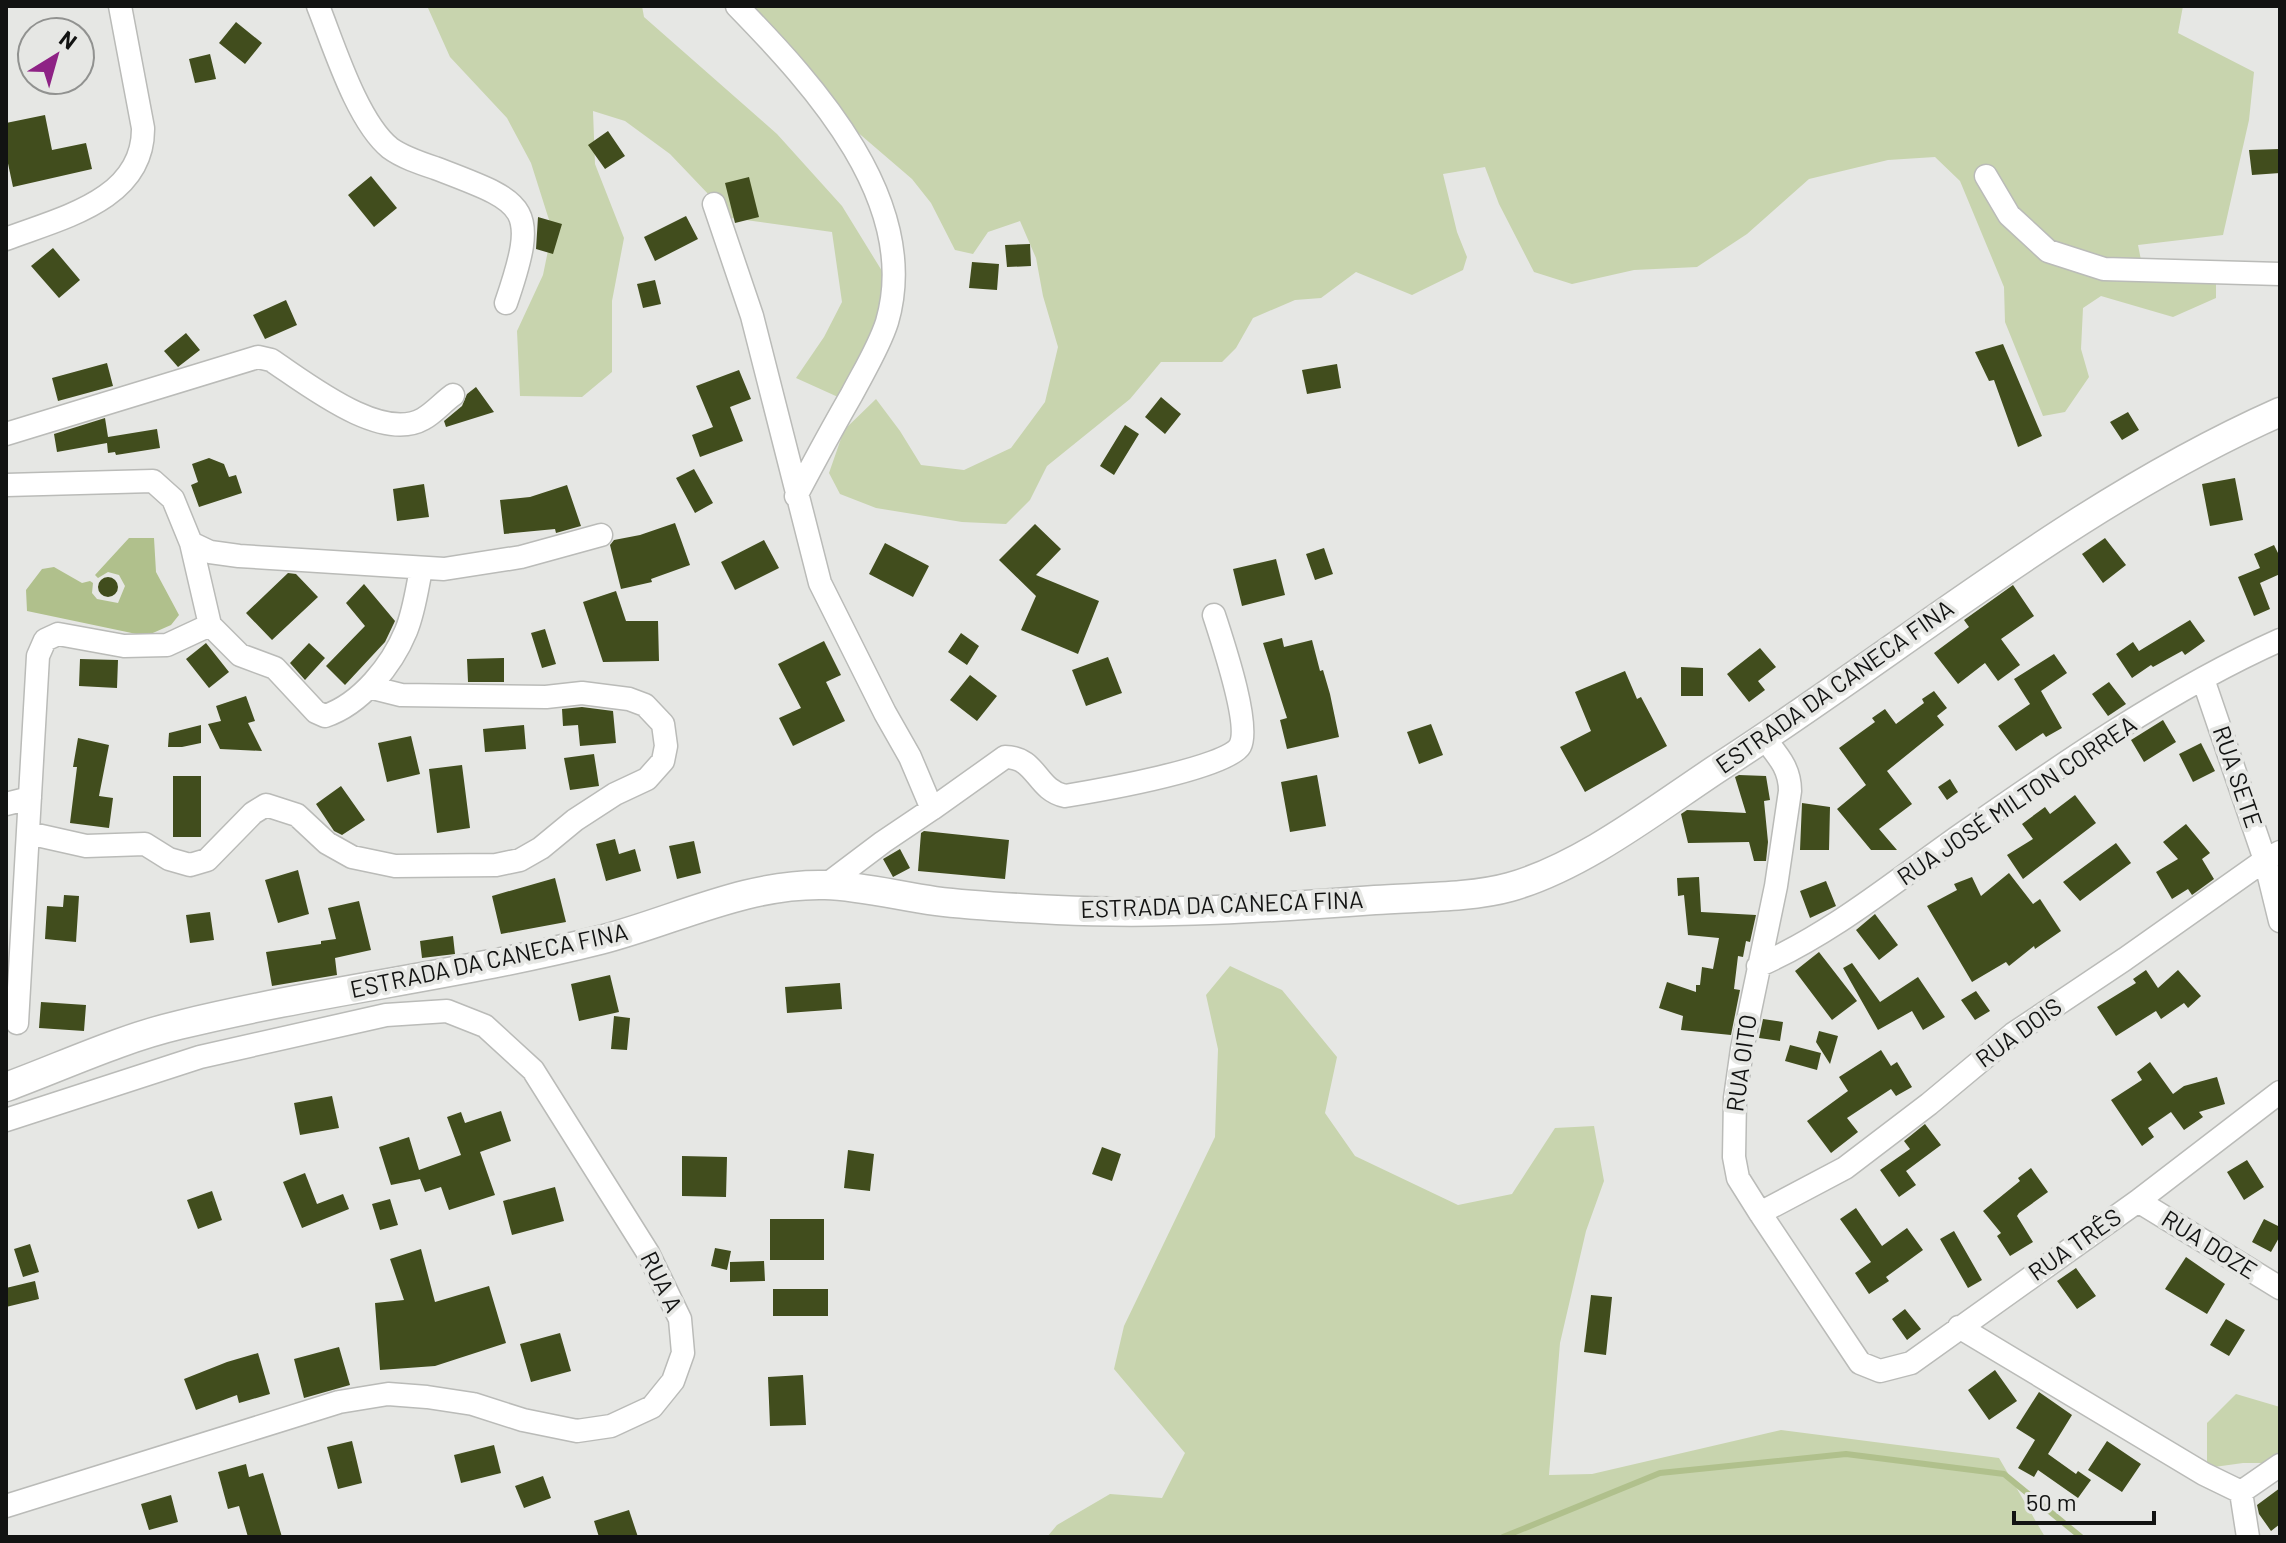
<svg xmlns="http://www.w3.org/2000/svg" width="2286" height="1543" font-family="Barlow,sans-serif">
	<rect width="100%" height="100%" fill="#e6e7e4"/>
	<path fill="#c8d4ae" d="M456,6H642L644,17L777,134L842,206L882,271L883,313L838,397L796,378L824,337L842,302L832,232L731,218L670,154L625,121L593,111L595,164L624,238L612,301V372L582,397L520,396L517,331L543,275L551,236L550,223L531,163L507,118L450,57L428,8Z
		M744,6H2183L2178,33L2254,72L2249,120L2223,235L2138,245L2142,265L2216,273V298L2173,317L2101,296L2083,308L2081,349L2089,377L2065,412L2043,416L2005,322L2004,287L1960,181L1935,157L1888,160L1809,179L1747,234L1697,267L1634,270L1572,284L1534,272L1499,204L1485,167L1443,174L1457,232L1467,257L1463,270L1412,295L1356,272L1321,298L1295,300L1253,318L1236,348L1222,362H1161L1130,399L1047,466L1030,500L1006,524L962,522L876,508L840,494L829,473L844,430L876,399L900,431L921,465L964,470L1011,448L1045,402L1058,347L1043,296L1036,258L1020,221L988,232L973,254L955,250L931,203L912,179L834,112L780,34Z
		M1230,966L1282,990L1337,1057L1325,1113L1355,1156L1458,1205L1512,1194L1555,1128L1594,1126L1604,1181L1586,1231L1560,1343L1549,1475L1592,1474L1781,1430L1999,1458L2045,1537H1047L1057,1525L1110,1494L1162,1498L1185,1453L1114,1369L1124,1326L1215,1137L1218,1049L1206,995Z
		M2236,1394L2280,1407V1463H2243L2207,1468V1423Z"/>
	<path fill="#b0c08c" d="M129,538H154L156,572L179,615L171,625L146,636L27,611L26,590L42,569L54,567L82,583L90,581L93,583L92,593L97,599L118,603L125,586L119,575L108,572L98,578L95,575Z"/>
	<g fill="none" stroke-linecap="round" stroke-linejoin="round">
		<path stroke="#b0c08c" stroke-width="6" d="M1503,1537L1660,1473L1846,1454L2004,1474L2081,1537"/>
	</g>
	<path fill="#414d1d" d="M236,22L262,43L245,64L219,43Z
		M210,54L216,79L195,83L189,59Z
		M45,115L52,150L86,143L92,169L13,187L6,154V123Z
		M608,131L625,156L605,169L588,145Z
		M2280,149V173L2252,175L2249,150Z
		M371,176L397,208L374,227L348,195Z
		M749,177L759,217L735,223L725,183Z
		M686,216L698,239L655,261L644,237Z
		M538,217L562,224L553,254L536,249Z
		M1030,244L1031,266L1007,267L1005,245Z
		M53,248L80,280L59,298L31,266Z
		M972,262L999,264L997,290L969,288Z
		M655,280L661,304L643,308L637,284Z
		M286,300L297,325L265,339L253,315Z
		M186,333L200,350L178,367L164,351Z
		M2003,344L2042,436L2018,447L1994,380L1989,381L1975,352Z
		M107,363L113,386L58,401L52,378Z
		M1337,364L1341,388L1307,394L1302,370Z
		M739,370L751,399L730,407L743,441L700,457L692,435L713,427L696,386Z
		M476,387L494,412L446,427L444,421L462,406L467,394Z
		M1161,397L1181,414L1165,434L1145,417Z
		M2128,412L2139,430L2122,440L2110,422Z
		M105,418L108,437L157,429L160,448L116,455L115,452L108,453L107,443L57,452L54,434Z
		M1125,425L1139,434L1114,475L1100,466Z
		M209,458L224,464L229,477L236,475L242,493L199,507L191,485L198,482L192,464Z
		M694,469L713,503L695,513L676,478Z
		M2235,478L2243,520L2210,526L2202,484Z
		M424,484L429,517L397,521L393,489Z
		M567,485L581,526L556,533L555,529L504,534L500,500L530,497Z
		M675,523L690,565L651,579L652,582L621,589L610,545L614,540L640,535Z
		M1035,524L1061,549L1036,575L1099,601L1078,654L1021,630L1036,596L999,560Z
		M2105,538L2126,565L2103,583L2082,554Z
		M764,540L779,568L735,590L721,562Z
		M885,543L929,566L913,597L869,574Z
		M2274,545L2280,557V574L2260,583L2270,609L2254,616L2238,577L2260,568L2254,554Z
		M1324,548L1333,574L1315,580L1306,554Z
		M1276,559L1285,595L1242,606L1233,569Z
		M288,573L296,574L318,597L272,640L246,613Z
		M98 587a10 10 0 1 1 20 0a10 10 0 1 1-20 0Z
		M364,584L395,621L385,642L345,685L326,666L365,626L346,603Z
		M2013,585L2034,616L2001,639L2020,665L1998,681L1985,663L1958,684L1934,653L1969,627L1964,620Z
		M616,591L626,621H658L659,661L603,662L583,602Z
		M2190,620L2205,641L2185,655L2182,651L2153,667L2151,665L2132,678L2116,654L2133,642L2139,651Z
		M545,629L556,664L542,668L531,633Z
		M961,633L979,646L967,665L948,652Z
		M1282,638L1284,647L1312,640L1320,671L1323,670L1330,694L1339,737L1287,749L1280,720L1287,718L1263,643Z
		M824,641L841,675L826,682L845,721L793,746L779,718L801,708L778,664Z
		M206,643L229,672L209,688L186,659Z
		M309,643L325,658L305,680L290,663Z
		M1760,648L1776,667L1758,681L1765,690L1749,702L1727,674Z
		M2054,654L2067,673L2041,691L2062,728L2046,737L2043,733L2016,751L1998,726L2030,704L2014,679Z
		M1108,657L1122,693L1086,706L1072,670Z
		M504,658V682H468L467,659Z
		M80,659L118,660L117,688L79,686Z
		M1681,667L1703,668V696H1681Z
		M1625,671L1637,699L1641,697L1667,746L1585,792L1560,747L1591,731L1575,692Z
		M970,675L997,696L977,721L950,700Z
		M2109,682L2126,704L2108,716L2092,694Z
		M1934,691L1947,708L1937,716L1944,725L1887,771L1912,804L1879,829L1897,850H1871L1837,809L1866,785L1839,748L1875,722L1872,718L1885,709L1896,724L1924,703L1922,699Z
		M246,696L255,721L248,723L262,751L220,749L208,724L221,721L216,706Z
		M582,707L613,711L616,743L580,746L578,725L563,726L562,709Z
		M2163,720L2176,742L2144,762L2131,740Z
		M1431,724L1443,755L1419,764L1407,732Z
		M201,725V743L182,747H168L169,733Z
		M524,725L526,749L485,752L483,729Z
		M411,736L420,774L387,782L378,743Z
		M78,738L109,745L99,796L113,798L109,828L70,823L77,767H73Z
		M2201,743L2215,771L2193,782L2179,754Z
		M594,754L599,786L570,790L564,758Z
		M462,765L470,828L437,833L429,769Z
		M1317,775L1326,826L1290,832L1281,782Z
		M1739,775L1766,776L1770,800L1764,801L1768,842L1766,861H1754L1749,842L1688,843L1681,814L1687,810L1746,813L1735,777Z
		M173,776H201V837H173Z
		M1950,779L1958,792L1947,800L1938,787Z
		M341,786L365,820L342,835L334,831L316,804Z
		M2075,795L2096,823L2023,879L2007,855L2033,839L2022,824L2045,807L2050,814Z
		M1802,803L1830,807L1829,850H1800Z
		M2186,824L2210,853L2202,859L2214,879L2192,895L2188,889L2172,899L2156,872L2178,859L2163,842Z
		M924,831L1009,840L1005,879L918,871L921,833Z
		M615,839L619,854L635,849L641,871L606,881L596,844Z
		M694,841L701,873L677,879L669,846Z
		M2116,843L2131,863L2080,901L2063,882Z
		M900,849L910,868L893,877L883,859Z
		M298,870L309,914L278,923L265,880Z
		M2009,873L2033,904L2040,899L2061,931L2035,949L2034,946L2009,966L2006,962L1972,982L1927,906L1957,890L1954,884L1972,877L1981,896Z
		M1699,877L1701,912L1756,915L1750,942L1746,941L1743,957L1738,956L1734,989L1740,990L1731,1035L1681,1030L1683,1016L1659,1008L1667,982L1696,992V985H1700L1702,967L1713,969L1719,938L1688,935L1684,895L1678,896L1677,878Z
		M555,878L566,922L501,934L492,896Z
		M1826,881L1836,906L1810,918L1800,891Z
		M64,895L79,896L76,942L45,939L47,906L63,907Z
		M359,901L371,950L335,958L337,975L272,986L266,952L321,944V941L336,939L328,908Z
		M210,912L214,940L190,943L186,915Z
		M1875,914L1898,945L1879,960L1856,930Z
		M453,936L455,954L422,958L420,941Z
		M1819,952L1857,1001L1832,1020L1795,971Z
		M1852,963L1880,1002L1918,977L1945,1017L1923,1030L1912,1011L1878,1030L1843,968Z
		M2146,970L2158,988L2178,970L2201,996L2188,1008L2184,1003L2161,1019L2156,1011L2116,1036L2097,1007L2136,983L2133,979Z
		M610,975L619,1012L579,1021L571,984Z
		M840,983L842,1009L787,1013L785,987Z
		M1976,991L1990,1011L1975,1020L1961,1000Z
		M41,1002L86,1005L84,1031L39,1028Z
		M614,1016L630,1018L627,1050L611,1049Z
		M1763,1019L1783,1022L1780,1041L1759,1038Z
		M1819,1031L1838,1036L1830,1064L1816,1042Z
		M1790,1045L1821,1053L1817,1070L1785,1061Z
		M1881,1050L1891,1066L1897,1062L1912,1087L1896,1096L1891,1089L1847,1118L1858,1132L1831,1153L1807,1121L1848,1091L1839,1077Z
		M2150,1062L2173,1094L2184,1086L2217,1077L2225,1104L2199,1112L2203,1117L2184,1130L2171,1112L2148,1128L2154,1137L2142,1146L2111,1100L2142,1080L2137,1072Z
		M332,1096L339,1128L300,1135L294,1103Z
		M501,1111L511,1141L480,1152L495,1195L449,1210L441,1187L425,1192L420,1179L391,1185L379,1147L409,1137L419,1170L461,1155L447,1117L461,1112L465,1123Z
		M1925,1124L1941,1145L1906,1171L1916,1185L1899,1197L1880,1170L1910,1149L1904,1141Z
		M1102,1147L1121,1154L1112,1181L1092,1174Z
		M848,1150L874,1154L870,1191L844,1188Z
		M682,1156L727,1157L726,1197L682,1196Z
		M2247,1160L2264,1187L2244,1200L2227,1172Z
		M2031,1168L2048,1192L2019,1213L2017,1216L2033,1242L2010,1256L1997,1236L2001,1233L1983,1211L2020,1181L2018,1178Z
		M305,1173L317,1204L343,1194L349,1209L302,1228L283,1182Z
		M555,1187L564,1221L512,1235L503,1201Z
		M212,1191L222,1220L198,1229L187,1200Z
		M390,1199L398,1225L380,1230L372,1204Z
		M1856,1208L1882,1246L1907,1228L1923,1250L1886,1277L1889,1281L1869,1294L1855,1273L1871,1262L1840,1219Z
		M770,1219H824V1260H770Z
		M2264,1219L2280,1227V1236L2271,1252L2252,1242Z
		M1954,1231L1982,1280L1968,1288L1940,1239Z
		M30,1244L39,1272L23,1277L14,1249Z
		M715,1248L731,1251L727,1270L711,1266Z
		M421,1249L435,1302L489,1286L506,1343L435,1366L380,1370L375,1303L404,1300L390,1259Z
		M2186,1257L2225,1284L2207,1314L2165,1289Z
		M764,1261L765,1281L730,1282V1262Z
		M2076,1268L2096,1296L2077,1309L2057,1281Z
		M35,1281L39,1299L6,1307V1288Z
		M773,1289H828V1316H773Z
		M1591,1295L1612,1297L1606,1355L1584,1352Z
		M1905,1309L1921,1329L1907,1340L1892,1319Z
		M2226,1319L2245,1330L2229,1356L2210,1345Z
		M560,1333L571,1371L531,1382L520,1344Z
		M339,1347L350,1385L304,1398L294,1359Z
		M258,1353L270,1394L239,1403L237,1395L196,1410L184,1379L227,1362Z
		M1995,1370L2017,1401L1989,1420L1968,1390Z
		M803,1375L806,1425L770,1426L768,1377Z
		M2039,1392L2072,1415L2048,1454L2076,1474L2078,1471L2091,1480L2078,1498L2038,1470L2034,1477L2018,1468L2035,1440L2016,1428Z
		M352,1441L362,1483L338,1489L327,1447Z
		M2107,1441L2141,1464L2122,1492L2088,1470Z
		M494,1445L501,1473L461,1483L454,1455Z
		M246,1464L249,1477L263,1473L282,1537H248L239,1506L228,1509L218,1472Z
		M543,1476L551,1498L524,1508L515,1486Z
		M2280,1488V1524L2271,1531L2259,1514L2257,1505Z
		M171,1495L178,1522L149,1530L141,1504Z
		M629,1510L638,1537H599L594,1521Z"/>
	<g fill="none" stroke-linecap="round" stroke-linejoin="round">
		<defs>
			<path id="minor" d="M318,6C334,46 357,121 390,148C402,157 420,163 435,168C526,203 540,204 506,303
				M737,6C814,85 922,202 887,322C879,347 864,371 852,394C833,427 814,462 796,496
				M1986,176L2009,215L2048,251L2104,269L2280,274
				M714,204L752,316L820,583L885,713L910,757L932,809L883,842L826,885
				M6,239C61,218 144,200 143,128L120,6
				M6,434L258,357L271,360C306,383 381,443 423,419C434,413 443,402 453,395
				M6,485L153,481L173,499L191,543L210,552L239,556L444,569L521,557L601,535
				M210,625L240,655L275,668L316,712L325,716C361,704 392,665 406,631C414,612 417,589 421,569
				M2203,679L2265,860L2280,921
				M1764,738C1778,756 1790,768 1790,791L1776,886L1742,1049L1735,1098L1734,1157L1738,1178L1760,1213L1860,1363L1880,1371L1911,1363L2138,1201L2280,1092
				M6,804L30,798
				M932,809L1005,757C1037,757 1036,790 1065,796C1095,791 1229,768 1240,746C1251,725 1222,640 1214,615
				M28,833L86,846L145,844L169,859L190,865L207,860L253,813L266,805L297,815L327,843L352,857L395,866L496,865L520,860L541,848L575,820L615,794L647,779L663,761L666,746L663,724L645,705L629,699L582,693L546,697L401,695L369,687
				M1758,966C1833,933 1895,881 1962,834C2061,765 2170,689 2280,640
				M17,1023L38,656L45,640L58,634L124,646L167,645L210,625L191,543
				M6,1120L200,1057L386,1015L447,1011L485,1026L533,1070L648,1253L680,1319L683,1353L673,1381L652,1407L611,1426L577,1431L523,1420L473,1404L427,1397L388,1394L339,1402L6,1506
				M2138,1201L2280,1288
				M1760,1213L1845,1168L1929,1104L2013,1034L2125,959L2265,860L2280,852
				M1959,1327L2204,1474L2241,1492
				M2241,1492L2280,1465
				M2241,1492L2248,1537"/>
			<path id="tertiary" d="M6,1087C63,1066 120,1039 179,1025C318,991 461,975 600,940C674,921 746,883 825,885C861,886 899,896 935,901C975,906 1016,908 1057,910C1163,915 1270,908 1375,900C1416,897 1471,898 1510,887C1584,866 1657,808 1721,766C1907,646 2077,502 2280,412"/>
		</defs>
		<use href="#minor" stroke="#babbb8" stroke-width="25"/>
		<use href="#tertiary" stroke="#babbb8" stroke-width="31"/>
		<use href="#minor" stroke="#fff" stroke-width="22"/>
		<use href="#tertiary" stroke="#fff" stroke-width="28"/>
	</g>
	<g text-anchor="middle" stroke-width="8" stroke-linejoin="round" paint-order="stroke">
		<g font-size="24" fill="#121312" stroke="#e6e7e4">
			<text transform="translate(1835 687) rotate(-35)" y="8">ESTRADA DA CANECA FINA</text>
			<text transform="translate(2237 777) rotate(71)" y="8">RUA SETE</text>
			<text transform="translate(2017 801) rotate(-34)" y="8">RUA JOSÉ MILTON CORREA</text>
			<text transform="translate(1222 905) rotate(-2)" y="8">ESTRADA DA CANECA FINA</text>
			<text transform="translate(489 961) rotate(-12)" y="8">ESTRADA DA CANECA FINA</text>
			<text transform="translate(2019 1033) rotate(-36)" y="8">RUA DOIS</text>
			<text transform="translate(1742 1063) rotate(-82)" y="8">RUA OITO</text>
			<text transform="translate(2075 1245) rotate(-35)" y="8">RUA TRÊS</text>
			<text transform="translate(2209 1245) rotate(32)" y="8">RUA DOZE</text>
			<text transform="translate(661 1282) rotate(64)" y="8">RUA A</text>
		</g>
	</g>
	<rect width="2286" height="1543" fill="none" stroke="#121312" stroke-width="16"/>
	<g transform="translate(56 56) rotate(37)"><circle r="38" fill="#e6e7e4" stroke="#919290" stroke-width="2"/>
	<path d="M0-6L14 30L0 20L-14 30Z" fill="#8e2285"/>
	<text y="-12" font-size="22" font-weight="bold" text-anchor="middle" fill="#121312">N</text>
	</g>
	<path d="M2014 1511v12h140v-12" fill="none" stroke="#121312" stroke-width="4"/>
	<text x="2026" y="1511" font-size="24" fill="#121312" stroke="#e6e7e4" stroke-width="6" paint-order="stroke">50 m</text>
</svg>
